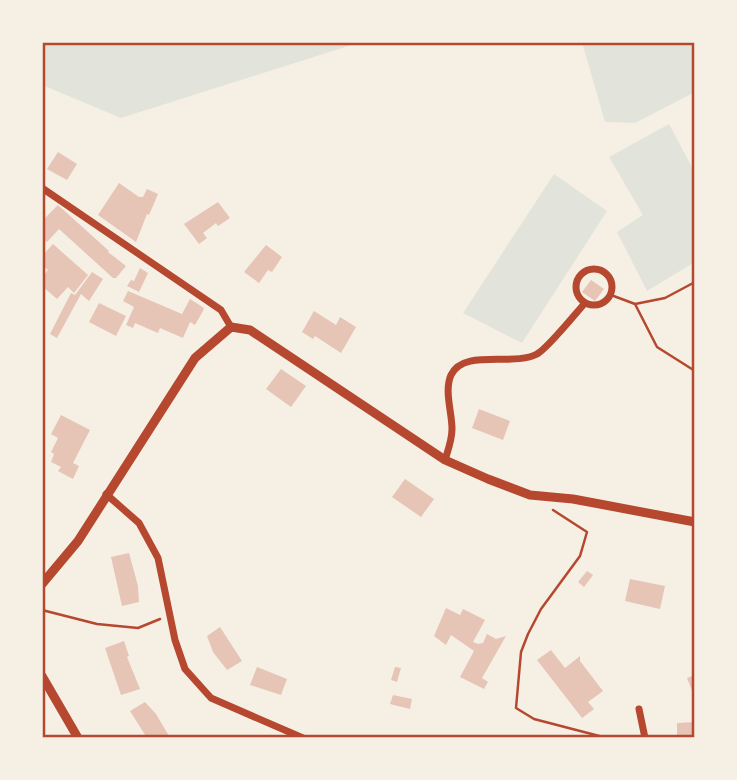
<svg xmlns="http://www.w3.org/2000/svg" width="737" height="780" font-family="Helvetica,sans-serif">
	<rect width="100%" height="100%" fill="#f6efe4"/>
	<path fill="#e2e4dc" d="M42,42H361L121,118L42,85Z
		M582,42H695V92L635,123L605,122Z
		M669,124L695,173V262L647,291L617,232L643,215L609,157Z
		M554,174L607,211L522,343L463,313Z"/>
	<path fill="#e6c5b7" d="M58,152L77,164L67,180L47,169Z
		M119,183L139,197H143L147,189L158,194L149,215L147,214L136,242L98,215Z
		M218,202L230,218L218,226L216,223L203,233L207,238L199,244L184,224Z
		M58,205L109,251L108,252L126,266L116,278H113L59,229L47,242L42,238V221Z
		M53,244L88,275L74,293L68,287L57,299L42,286V277L48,270L42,265V256Z
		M266,245L282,257L272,272L268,270L259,283L244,272Z
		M140,268L148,273L139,292L127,286L131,280L134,281Z
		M92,272L103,279L89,301L81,294L57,338L50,334L71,293L75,295Z
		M591,280L604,289L595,301L582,292Z
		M128,291L182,314L190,299L204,308L203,311L195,325L190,322L183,338L160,328L158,333L135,323L133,328L126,325L134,307L123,301Z
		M99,303L126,316L116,336L89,322Z
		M314,311L336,325L340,317L356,327L341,353L315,336L313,339L302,332Z
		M281,369L306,386L291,407L266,389Z
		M479,409L510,421L503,440L472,428Z
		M61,415L90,430L73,463L79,466L73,479L58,471L61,467L51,462L54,454L51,452L58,438L51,434Z
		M405,479L434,499L421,517L392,497Z
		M129,553L138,586L139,602L122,606L111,557Z
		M587,571L593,575L584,587L578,582Z
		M630,579L665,586L660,609L625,601Z
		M446,608L460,615L463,609L485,620L473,642L478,644L483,643L487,634L496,639L506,636L482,678L488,682L484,689L460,677L474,651L451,635L446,645L434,636Z
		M220,627L242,661L227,670L213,652L207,636Z
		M124,641L129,656L127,657L140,689L121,695L105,648Z
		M551,650L565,668L580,656V661L603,691L588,702L594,709L582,718L537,660Z
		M257,667L287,679L281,695L250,685Z
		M395,667L401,668L397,682L391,680Z
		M695,675V693H693L687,678Z
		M393,695L412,699L410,709L390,704Z
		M145,702L156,714L169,736L168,738H147L130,711Z
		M695,722V738H677V723Z"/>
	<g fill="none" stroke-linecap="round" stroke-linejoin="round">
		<path stroke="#b5482f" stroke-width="2.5" d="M611,295L635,304L665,298L695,282
			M635,304L657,347L695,371
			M553,510L587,532L580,556L541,609L528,634L521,652L516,708L534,719L607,738
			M42,610L97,624L138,628L160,619"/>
		<path stroke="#b5482f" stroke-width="7" d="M42,188L221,310L231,327
			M576 287a18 18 0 1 1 36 0a18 18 0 1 1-36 0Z
			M445,460C448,450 452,440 452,429C452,412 444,391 451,375C464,348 513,367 537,354C547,349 576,313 585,303
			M106,494L139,523L158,558L175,640L185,669L211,698L303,738
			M639,709L645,738"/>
		<path stroke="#b5482f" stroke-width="9" d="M42,584L78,541L195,358L231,327L250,330L445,460L488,479L530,495L573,499L695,522
			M42,676L78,738"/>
	</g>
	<rect width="737" height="780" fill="none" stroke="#f6efe4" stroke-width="88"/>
	<rect x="44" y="44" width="649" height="692" fill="none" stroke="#b5482f" stroke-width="2.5"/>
</svg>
